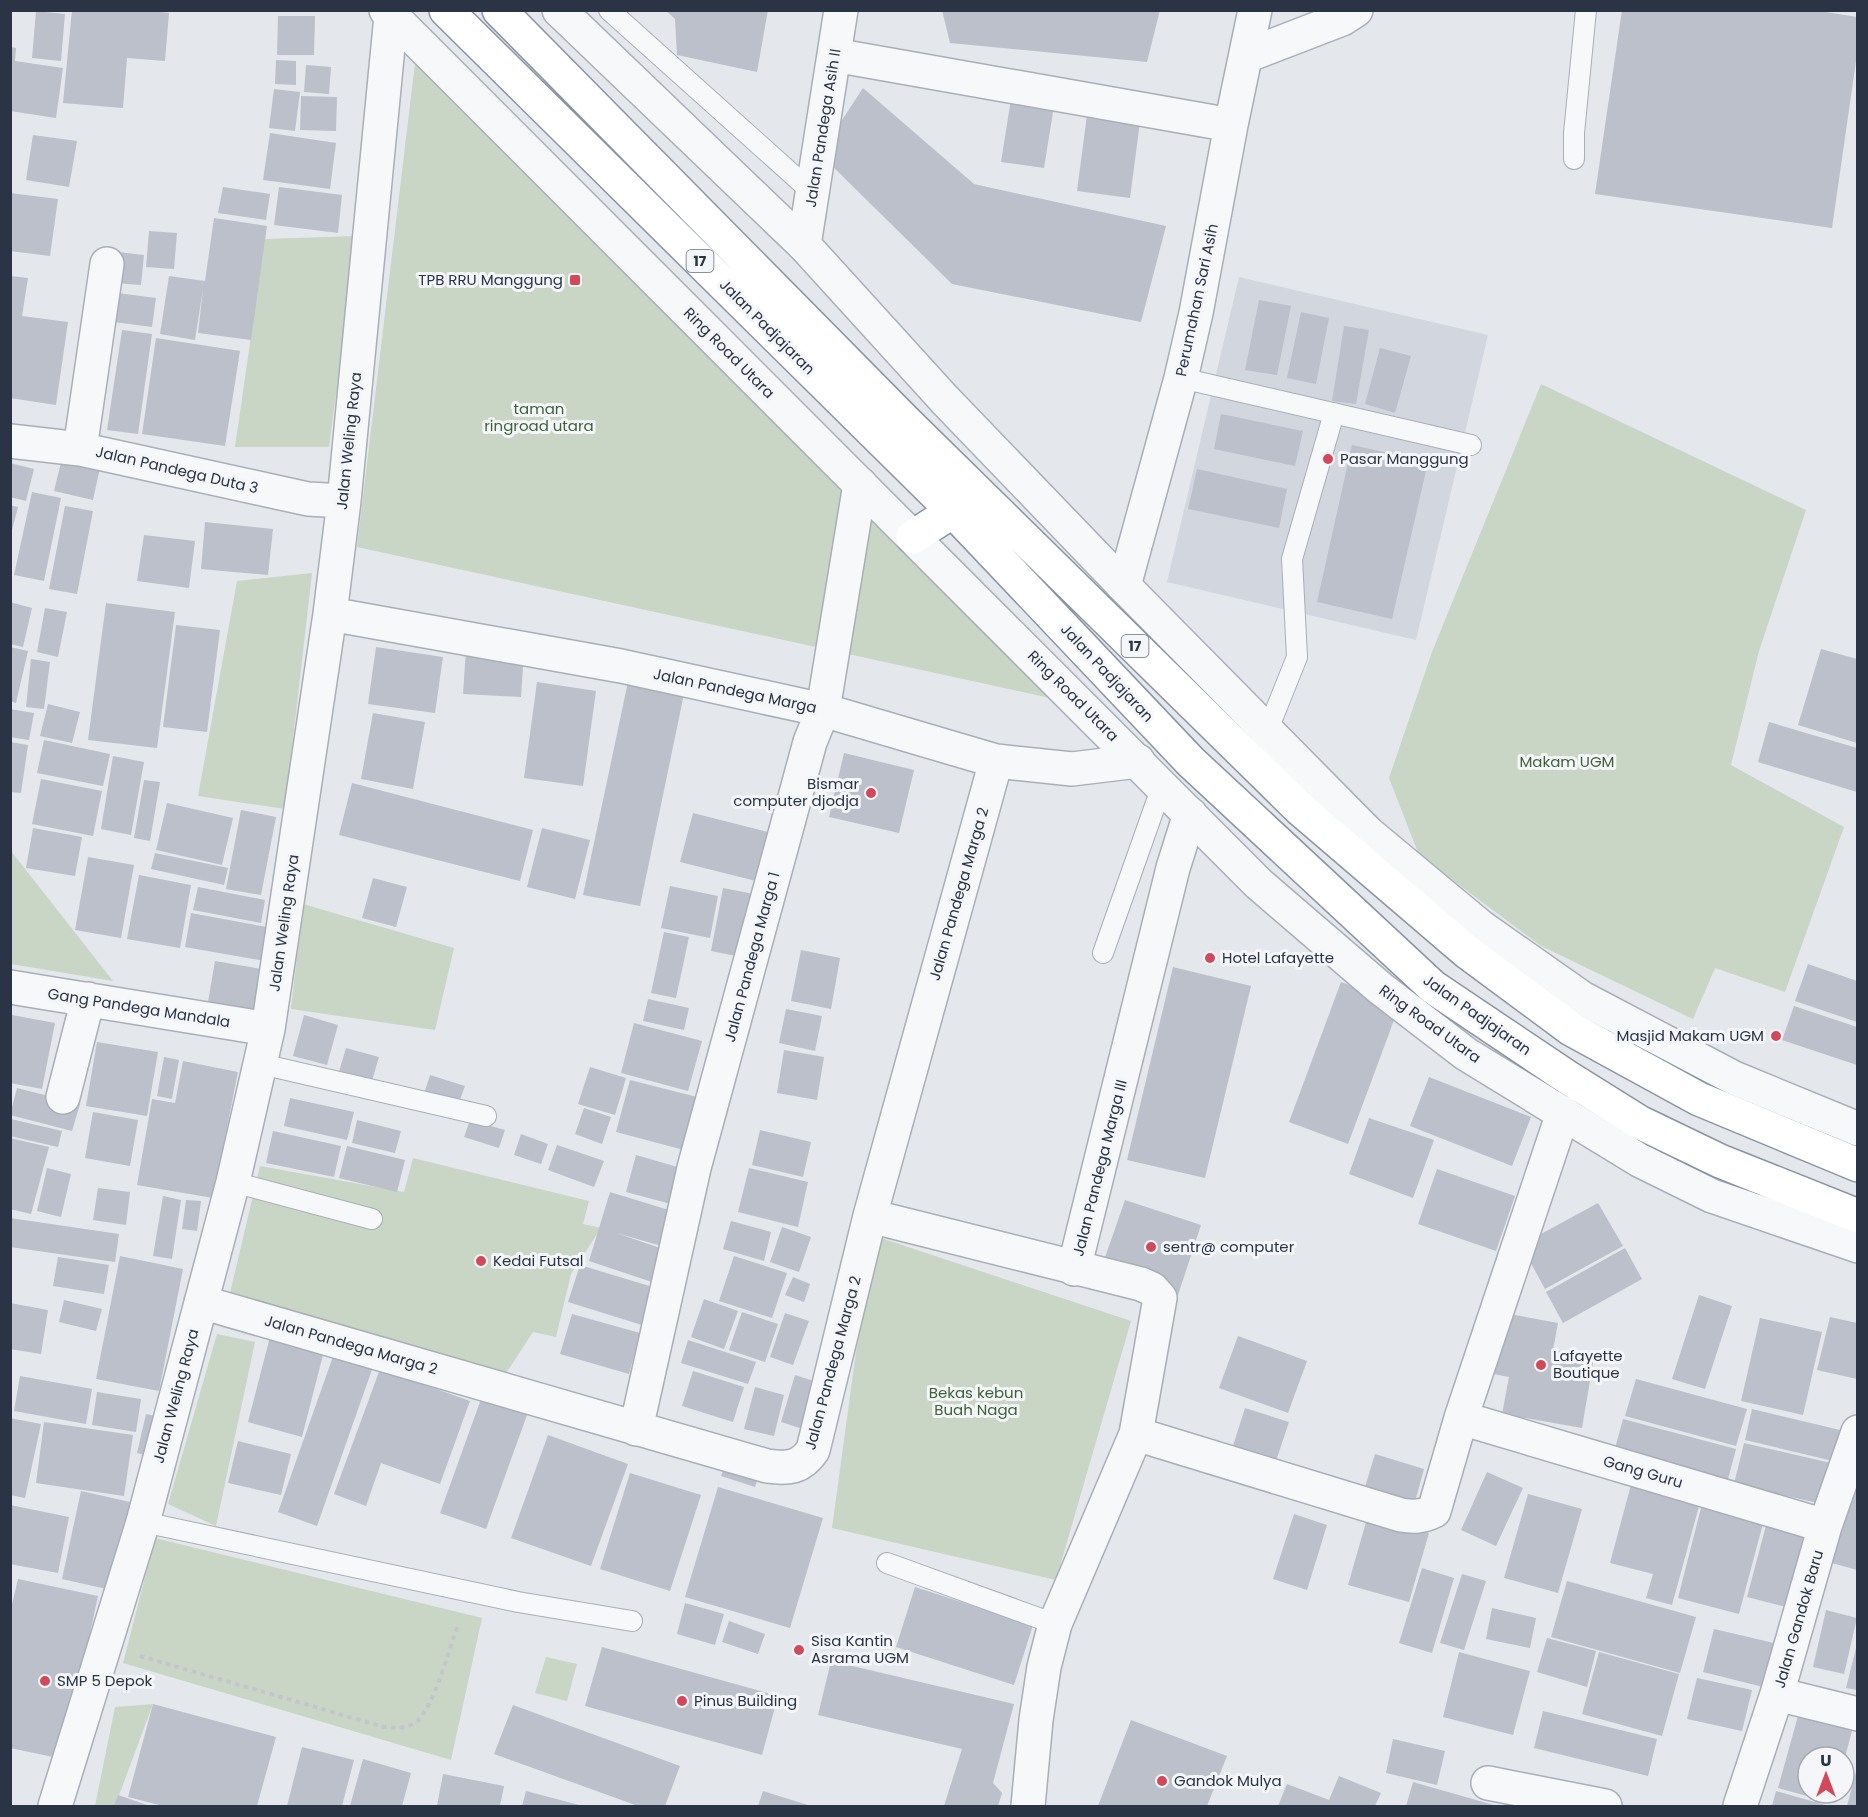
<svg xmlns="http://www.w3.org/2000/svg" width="1868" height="1817" font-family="Poppins,sans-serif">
	<rect width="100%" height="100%" fill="#e4e7ec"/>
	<path fill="#d2d6de" d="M1239,277L1488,335L1416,640L1167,582Z"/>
	<path fill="#c9d6c5" d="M415,63L1038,677L1050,698L357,547Z
		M357,236L329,447H235L265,239Z
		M1541,384L1806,510L1759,651L1731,765L1844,827L1785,992L1715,968L1693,1019L1541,946L1419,855L1389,778L1432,652Z
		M312,573L285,809L198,796L237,581Z
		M11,851L113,981L11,964Z
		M303,904L454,948L435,1030L291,1009Z
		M413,1158L589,1201L583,1224L601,1228L571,1274L556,1337L533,1332L495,1390L223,1323L260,1166L404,1192Z
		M872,1235L1131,1321L1056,1580L832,1528Z
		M217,1334L255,1342L216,1526L168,1504Z
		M155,1538L482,1618L451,1760L123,1663Z
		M546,1657L577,1664L567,1701L535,1693Z
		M153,1704L115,1806H95L115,1707Z"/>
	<path fill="#bbc0ca" d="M72,10H143L169,13L165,61L127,58L123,108L63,103Z
		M665,10H768L757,72L677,55L675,19Z
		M942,10H1160L1147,62L950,43Z
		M1622,10H1813L1857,17V54L1832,228L1595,194Z
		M36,11L65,14L61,61L32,58Z
		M278,16H315L314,55H277Z
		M10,47L16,48L15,61L63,68L56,118L10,111Z
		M276,60L296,61V85L275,84Z
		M306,65L331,67L329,94L304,92Z
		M863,88L974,184L1166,226L1141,322L952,284L820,154Z
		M274,89L300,92L295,131L269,128Z
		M301,96L337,97L336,131L300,130Z
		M1011,99L1054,106L1044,168L1001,162Z
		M1087,115L1140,122L1130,198L1077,191Z
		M270,133L336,143L330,189L263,180Z
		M33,135L77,141L69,187L26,180Z
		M223,187L270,194L266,220L218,213Z
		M279,187L342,195L338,233L274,225Z
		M10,193L58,199L50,256L10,251Z
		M214,218L267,226L251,340L198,333L203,289L195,340L160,334L169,276L205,281Z
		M149,231L177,233L174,269L146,267Z
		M118,252L144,255L141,285L115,283Z
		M10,276L28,278L22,316L68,322L56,405L10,398Z
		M110,292L156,298L152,327L106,321Z
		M1259,300L1291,306L1277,375L1245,370Z
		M1301,312L1329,318L1316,384L1287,378Z
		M1344,326L1369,330L1356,404L1332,401Z
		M122,330L152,334L138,434L107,430Z
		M156,338L240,351L225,446L142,434Z
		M1380,348L1411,356L1395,413L1365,404Z
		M1221,414L1303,431L1295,466L1214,449Z
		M1352,445L1428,462L1392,619L1317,602Z
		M63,454L101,463L93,500L54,491Z
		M10,463L34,469L26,501L10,497Z
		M1197,469L1287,489L1279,528L1188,509Z
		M32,492L61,498L44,581L14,575Z
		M10,505L18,507L11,534H10Z
		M65,506L93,511L77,594L49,589Z
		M205,522L273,529L268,575L201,569Z
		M144,535L195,541L189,588L137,581Z
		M10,602L32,608L23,647L10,644Z
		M106,603L175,612L157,748L88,740Z
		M45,608L67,612L58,657L37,652Z
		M176,625L220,630L207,732L163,727Z
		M10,647L28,651L16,703L10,701Z
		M376,647L443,657L435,713L368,704Z
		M466,649L524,652L521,697L463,694Z
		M1821,649L1857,659V743L1798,725Z
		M31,659L50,662L44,709L26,707Z
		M629,677L685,689L640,906L583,895Z
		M537,682L596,691L583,786L524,778Z
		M48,704L80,712L72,743L40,736Z
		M10,709L34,713L29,740L10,737Z
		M373,713L425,722L413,789L361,779Z
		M1769,722L1857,748V792L1758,762Z
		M44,740L110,754L103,786L37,773Z
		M10,742L28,745L21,793L10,792Z
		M844,753L914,770L899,833L829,817Z
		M113,756L144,762L131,835L101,829Z
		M41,779L102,791L93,836L32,824Z
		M144,780L160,782L150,841L134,838Z
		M352,783L533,830L520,881L339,835Z
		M167,803L233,818L222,865L156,850Z
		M241,810L276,817L261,895L226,889Z
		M693,813L776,834L764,883L680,862Z
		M33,828L82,837L75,876L26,868Z
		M542,828L590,840L575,899L527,887Z
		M155,853L228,868L224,885L151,869Z
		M88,857L134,865L121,938L75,930Z
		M139,875L191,885L180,948L127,939Z
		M373,878L407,887L396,927L362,918Z
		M670,886L718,896L710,938L661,928Z
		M198,887L265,900L261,923L193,910Z
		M723,888L759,895L746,958L711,951Z
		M191,913L272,928L265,961L185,947Z
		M664,932L689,937L676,998L651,993Z
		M801,950L840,958L831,1009L791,1001Z
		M215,961L262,969L255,1010L208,1002Z
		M1808,964L1857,981V1022L1795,1001Z
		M1173,967L1251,986L1205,1178L1127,1160Z
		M1341,982L1400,1004L1348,1144L1289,1122Z
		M648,999L689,1008L684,1030L643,1021Z
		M1794,1006L1857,1027V1065L1782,1040Z
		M786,1009L822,1016L815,1051L779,1043Z
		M12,1015L55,1023L42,1089L10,1083Z
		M304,1015L338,1025L327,1065L293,1056Z
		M634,1023L702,1041L688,1091L621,1073Z
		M97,1042L158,1052L147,1116L86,1106Z
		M346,1048L379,1057L371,1084L338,1075Z
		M784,1050L824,1057L817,1100L777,1093Z
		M164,1057L179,1060L172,1099L157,1096Z
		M183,1061L238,1072L213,1198L137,1185L152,1099L175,1103Z
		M590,1067L626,1078L615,1115L578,1104Z
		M430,1075L465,1086L458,1105L424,1094Z
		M1429,1077L1531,1117L1512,1166L1410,1126Z
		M630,1080L697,1097L684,1150L616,1132Z
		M17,1088L80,1104L72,1131L10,1115Z
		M290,1098L354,1112L347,1140L284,1126Z
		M584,1108L611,1117L602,1144L575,1134Z
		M93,1112L138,1120L130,1166L85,1158Z
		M1369,1118L1434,1140L1413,1198L1349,1174Z
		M11,1119L62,1131L58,1147L10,1136Z
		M357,1120L401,1131L395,1153L352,1143Z
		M470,1120L505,1130L499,1148L464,1137Z
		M760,1130L811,1142L803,1177L752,1165Z
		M273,1131L341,1146L334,1177L266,1163Z
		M521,1134L548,1144L541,1164L514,1155Z
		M10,1138L49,1147L31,1214L10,1209Z
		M557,1145L604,1161L594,1187L548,1170Z
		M347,1146L405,1160L397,1192L339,1178Z
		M636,1155L681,1168L671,1204L626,1192Z
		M47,1168L71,1174L61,1217L37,1211Z
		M749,1168L808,1182L798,1227L738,1212Z
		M1437,1169L1515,1196L1496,1251L1418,1224Z
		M98,1188L130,1192L126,1225L93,1220Z
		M610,1192L672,1211L662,1246L616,1233L666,1250L655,1283L589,1261Z
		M163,1196L181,1200L172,1259L153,1256Z
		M186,1200L201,1201L197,1231L182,1229Z
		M1125,1200L1201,1225L1178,1295L1101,1269Z
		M1598,1203L1623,1246L1545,1289L1521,1245Z
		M10,1218L119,1234L115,1262L10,1247Z
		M731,1221L771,1232L764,1261L723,1249Z
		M782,1227L811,1237L799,1272L770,1262Z
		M1625,1248L1642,1279L1563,1323L1546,1292Z
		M120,1256L183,1269L159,1391L96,1379Z
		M734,1256L787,1273L772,1318L719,1301Z
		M58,1257L109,1265L104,1294L53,1286Z
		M580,1265L656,1288L645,1326L568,1302Z
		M793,1277L810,1284L804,1302L785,1295Z
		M1699,1295L1732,1306L1705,1389L1672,1379Z
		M704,1299L738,1311L724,1349L691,1337Z
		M64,1300L102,1309L96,1331L59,1322Z
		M10,1303L48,1310L41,1354L10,1349Z
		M742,1312L778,1324L765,1362L729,1350Z
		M1499,1312L1558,1323L1553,1350L1594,1357L1582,1428L1502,1414L1509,1377L1488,1373Z
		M785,1313L809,1321L793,1365L770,1357Z
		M572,1314L640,1333L629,1374L560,1354Z
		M1830,1317L1857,1323V1379L1817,1370Z
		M1760,1318L1822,1332L1803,1415L1741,1401Z
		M271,1333L325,1347L302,1437L248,1422Z
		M1238,1336L1307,1361L1288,1413L1219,1388Z
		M688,1340L756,1362L748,1384L681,1363Z
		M336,1348L375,1361L317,1526L278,1512Z
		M380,1369L470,1401L440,1484L381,1463L366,1506L334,1494Z
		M693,1371L744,1387L733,1422L682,1406Z
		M795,1375L817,1382L803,1429L781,1422Z
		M20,1376L92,1389L86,1424L14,1411Z
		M1636,1379L1747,1409L1736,1446L1625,1416Z
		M755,1387L784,1395L774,1436L744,1429Z
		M97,1392L141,1399L136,1432L92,1425Z
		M481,1399L527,1415L486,1529L440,1513Z
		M1245,1408L1289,1422L1275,1464L1232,1449Z
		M1752,1409L1840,1430L1833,1461L1745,1440Z
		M146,1414L168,1419L159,1458L137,1453Z
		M10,1418L41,1424L25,1498L10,1495Z
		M1623,1419L1736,1449L1727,1483L1614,1452Z
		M44,1422L133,1435L124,1496L36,1483Z
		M548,1435L628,1464L591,1566L511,1538Z
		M238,1441L291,1454L281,1495L228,1483Z
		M1744,1443L1831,1463L1822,1504L1734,1484Z
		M1375,1454L1424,1469L1415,1502L1365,1487Z
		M728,1457L761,1468L755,1487L721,1476Z
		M1487,1472L1523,1488L1496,1546L1461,1530Z
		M630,1473L701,1495L670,1591L600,1569Z
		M1632,1481L1701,1499L1672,1605L1646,1598L1653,1574L1610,1563Z
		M1857,1482V1570L1825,1561Z
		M718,1487L823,1518L790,1628L685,1597Z
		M81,1491L139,1504L120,1592L62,1579Z
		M1528,1494L1582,1509L1558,1593L1504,1578Z
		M1703,1500L1765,1516L1739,1614L1678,1598Z
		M10,1505L69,1517L58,1573L10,1564Z
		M1294,1514L1327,1525L1307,1590L1273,1579Z
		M1368,1515L1429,1533L1409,1602L1348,1585Z
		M1768,1518L1811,1528L1790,1608L1747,1597Z
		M1422,1568L1454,1578L1432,1653L1399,1643Z
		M1462,1574L1486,1581L1464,1650L1440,1643Z
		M18,1579L98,1596L63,1759L10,1748V1613Z
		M1567,1581L1696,1617L1680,1673L1551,1637Z
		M915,1587L1033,1625L1014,1685L896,1647Z
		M685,1603L724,1614L715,1645L677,1634Z
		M1492,1608L1536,1618L1530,1648L1486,1639Z
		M1826,1610L1857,1618L1844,1674L1813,1667Z
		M729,1621L765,1634L758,1654L722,1642Z
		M1714,1629L1774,1643L1763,1687L1703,1672Z
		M1547,1638L1596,1651L1587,1687L1537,1672Z
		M1857,1644V1690L1846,1688Z
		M602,1647L778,1696L762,1755L585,1706Z
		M1459,1652L1530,1671L1513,1735L1443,1717Z
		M1599,1652L1679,1674L1662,1736L1582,1714Z
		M831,1661L1014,1704L993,1783L1002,1793L998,1806H944L962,1749L818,1715Z
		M1697,1678L1752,1690L1742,1731L1687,1719Z
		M153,1704L276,1737L257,1806H163L128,1797Z
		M513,1705L680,1766L665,1806H638L494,1754Z
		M1543,1711L1657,1739L1648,1776L1534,1748Z
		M1798,1716L1852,1731L1845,1757H1808V1793H1835L1832,1803L1778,1788Z
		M1131,1720L1227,1756L1207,1806H1098Z
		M1393,1739L1445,1751L1437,1785L1386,1773Z
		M302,1747L354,1760L342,1806H287Z
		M363,1759L411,1773L402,1806H350Z
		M1857,1768V1806H1847Z
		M443,1774L504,1786L500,1806H437Z
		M1339,1776L1381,1793L1375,1806H1278L1287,1784L1329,1800Z
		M1413,1782L1497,1806H1406Z
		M526,1791L583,1806H522Z
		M763,1791L811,1806H758Z
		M1776,1791L1829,1806H1772Z
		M118,1795L150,1806H114Z"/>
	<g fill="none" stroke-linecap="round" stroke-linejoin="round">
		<defs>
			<path id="service" d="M609,10L812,192
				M1574,159V133L1586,10
				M1181,378L1471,445
				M1267,732L1297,657L1292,559L1334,413
				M1103,953L1162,786
				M261,1064L486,1116
				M233,1182L372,1219
				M143,1522L518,1602L632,1621
				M887,1563L1055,1624"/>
			<path id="minor" d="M834,55L1231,125
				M1246,56L1342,19L1356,10
				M804,245L841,10
				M10,441L80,449L308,499L344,501
				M80,449L107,264
				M1124,586L1181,378L1196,313L1231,125L1255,10
				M330,614L621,666L823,710L996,761L1072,769L1138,761
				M10,987L268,1029
				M63,1097L88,999
				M870,1216L1141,1284L1152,1289L1160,1298L1136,1434L1055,1624L1044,1667L1036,1720L1028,1806
				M1074,1269L1173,868L1190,814
				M201,1302L767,1466C788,1469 801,1468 813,1450L870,1216L996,761
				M1461,1418L1825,1526
				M636,1429L694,1168L810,742L823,710L860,484
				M1136,1434L1401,1515C1414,1517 1422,1517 1434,1511L1461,1418L1563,1113
				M1777,1694L1858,1714
				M1488,1783L1605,1806
				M55,1806L143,1522L233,1182L268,1029L330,614L344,501L391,16
				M1740,1806L1777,1694L1825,1526L1858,1432"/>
			<path id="tertiary" d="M386,10L1259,884L1380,988L1466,1054L1639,1160L1712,1196L1858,1246
				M559,10L804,245L945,400L1124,586L1368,833L1481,927L1582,998L1734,1078L1858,1129"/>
			<path id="trunk" d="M446,10L953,511L1191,762L1433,987L1567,1077L1639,1122L1720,1161L1858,1216
				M499,10L904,420L1300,809L1467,952L1571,1029L1699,1099L1858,1165
				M913,537L953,511"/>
		</defs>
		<use href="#service" stroke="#a9aeb7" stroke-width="22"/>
		<use href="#minor" stroke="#a9aeb7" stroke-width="36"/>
		<use href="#tertiary" stroke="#a9aeb7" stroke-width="36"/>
		<use href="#trunk" stroke="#8b94a3" stroke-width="36"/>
		<path stroke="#c2c5cb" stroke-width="4" stroke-dasharray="4.5 4.5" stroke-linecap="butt" d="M140,1656L384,1727C395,1728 406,1729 416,1722C434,1708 449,1649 457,1627"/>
		<use href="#service" stroke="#f7f8fa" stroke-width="20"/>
		<use href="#minor" stroke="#f7f8fa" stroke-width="33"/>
		<use href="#tertiary" stroke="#f7f8fa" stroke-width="33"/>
		<use href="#trunk" stroke="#fff" stroke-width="33"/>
	</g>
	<g fill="#d1495b" stroke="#f4f6f9" stroke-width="2">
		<rect x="569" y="274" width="12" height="12" rx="3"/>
		<circle cx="1328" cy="459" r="6"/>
		<circle cx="871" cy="793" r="6"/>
		<circle cx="1210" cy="958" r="6"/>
		<circle cx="1776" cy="1036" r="6"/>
		<circle cx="1151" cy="1247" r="6"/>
		<circle cx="481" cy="1261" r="6"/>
		<circle cx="1541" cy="1365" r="6"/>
		<circle cx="799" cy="1650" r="6"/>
		<circle cx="45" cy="1681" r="6"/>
		<circle cx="682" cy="1701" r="6"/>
		<circle cx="1162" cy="1781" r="6"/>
	</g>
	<g text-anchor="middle" stroke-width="6" stroke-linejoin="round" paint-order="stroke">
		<g fill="#f4f6f9" stroke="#676e7b" stroke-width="1.5">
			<rect x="686.5" y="250" width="27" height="22" rx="4.5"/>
			<rect x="1121.5" y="635" width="27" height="22" rx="4.5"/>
		</g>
		<g font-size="14" font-weight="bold" fill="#2b3445">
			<text x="700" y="266">17</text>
			<text x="1135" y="651">17</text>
		</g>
		<g font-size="15" fill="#2b3445" stroke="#f4f6f9">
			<text transform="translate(823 128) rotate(-81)" y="5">Jalan Pandega Asih II</text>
			<text transform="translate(1197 300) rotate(-78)" y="5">Perumahan Sari Asih</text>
			<text transform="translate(767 327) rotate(45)" y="5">Jalan Padjajaran</text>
			<text transform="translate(729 353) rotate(45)" y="5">Ring Road Utara</text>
			<text transform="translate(349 441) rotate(-84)" y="5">Jalan Weling Raya</text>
			<text transform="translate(177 470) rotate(13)" y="5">Jalan Pandega Duta 3</text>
			<text transform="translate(1107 673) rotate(47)" y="5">Jalan Padjajaran</text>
			<text transform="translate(735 691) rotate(12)" y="5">Jalan Pandega Marga</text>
			<text transform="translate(1073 696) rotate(45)" y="5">Ring Road Utara</text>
			<text transform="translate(959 894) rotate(-74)" y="5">Jalan Pandega Marga 2</text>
			<text transform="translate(284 923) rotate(-82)" y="5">Jalan Weling Raya</text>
			<text transform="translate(752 957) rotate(-75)" y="5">Jalan Pandega Marga 1</text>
			<text transform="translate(139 1008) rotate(9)" y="5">Gang Pandega Mandala</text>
			<text transform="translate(1477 1015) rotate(35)" y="5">Jalan Padjajaran</text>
			<text transform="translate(1430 1024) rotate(36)" y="5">Ring Road Utara</text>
			<text transform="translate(1100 1168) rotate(-76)" y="5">Jalan Pandega Marga III</text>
			<text transform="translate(351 1345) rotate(16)" y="5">Jalan Pandega Marga 2</text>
			<text transform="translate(833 1363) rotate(-75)" y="5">Jalan Pandega Marga 2</text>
			<text transform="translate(176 1396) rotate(-75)" y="5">Jalan Weling Raya</text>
			<text transform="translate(1643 1472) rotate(16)" y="5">Gang Guru</text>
			<text transform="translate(1799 1619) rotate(-74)" y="5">Jalan Gandok Baru</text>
		</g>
		<g font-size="15" fill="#2b3445" stroke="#f4f6f9" text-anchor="start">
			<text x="563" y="285" text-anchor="end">TPB RRU Manggung</text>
			<text x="1340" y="464">Pasar Manggung</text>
			<text x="859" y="789" text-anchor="end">Bismar<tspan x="859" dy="17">computer djodja</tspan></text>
			<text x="1222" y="963">Hotel Lafayette</text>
			<text x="1764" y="1041" text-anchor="end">Masjid Makam UGM</text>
			<text x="1163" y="1252">sentr@ computer</text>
			<text x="493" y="1266">Kedai Futsal</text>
			<text x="1553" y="1361">Lafayette<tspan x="1553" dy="17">Boutique</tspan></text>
			<text x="811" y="1646">Sisa Kantin<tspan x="811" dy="17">Asrama UGM</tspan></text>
			<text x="57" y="1686">SMP 5 Depok</text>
			<text x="694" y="1706">Pinus Building</text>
			<text x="1174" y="1786">Gandok Mulya</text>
		</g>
		<g font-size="15" fill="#3f6138" stroke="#f4f6f9">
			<text x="539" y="414">taman<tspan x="539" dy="17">ringroad utara</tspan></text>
			<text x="1567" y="767">Makam UGM</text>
			<text x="976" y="1398">Bekas kebun<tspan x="976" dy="17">Buah Naga</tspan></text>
		</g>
	</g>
	<rect width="1868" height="1817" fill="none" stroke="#2b3445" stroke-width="24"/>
	<g transform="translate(1826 1775)"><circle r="28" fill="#f4f6f9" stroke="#a4a8b1" stroke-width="1.5"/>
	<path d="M0-4.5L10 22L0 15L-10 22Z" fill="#d1495b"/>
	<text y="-9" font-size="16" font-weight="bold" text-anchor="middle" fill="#2b3445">U</text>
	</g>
</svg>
